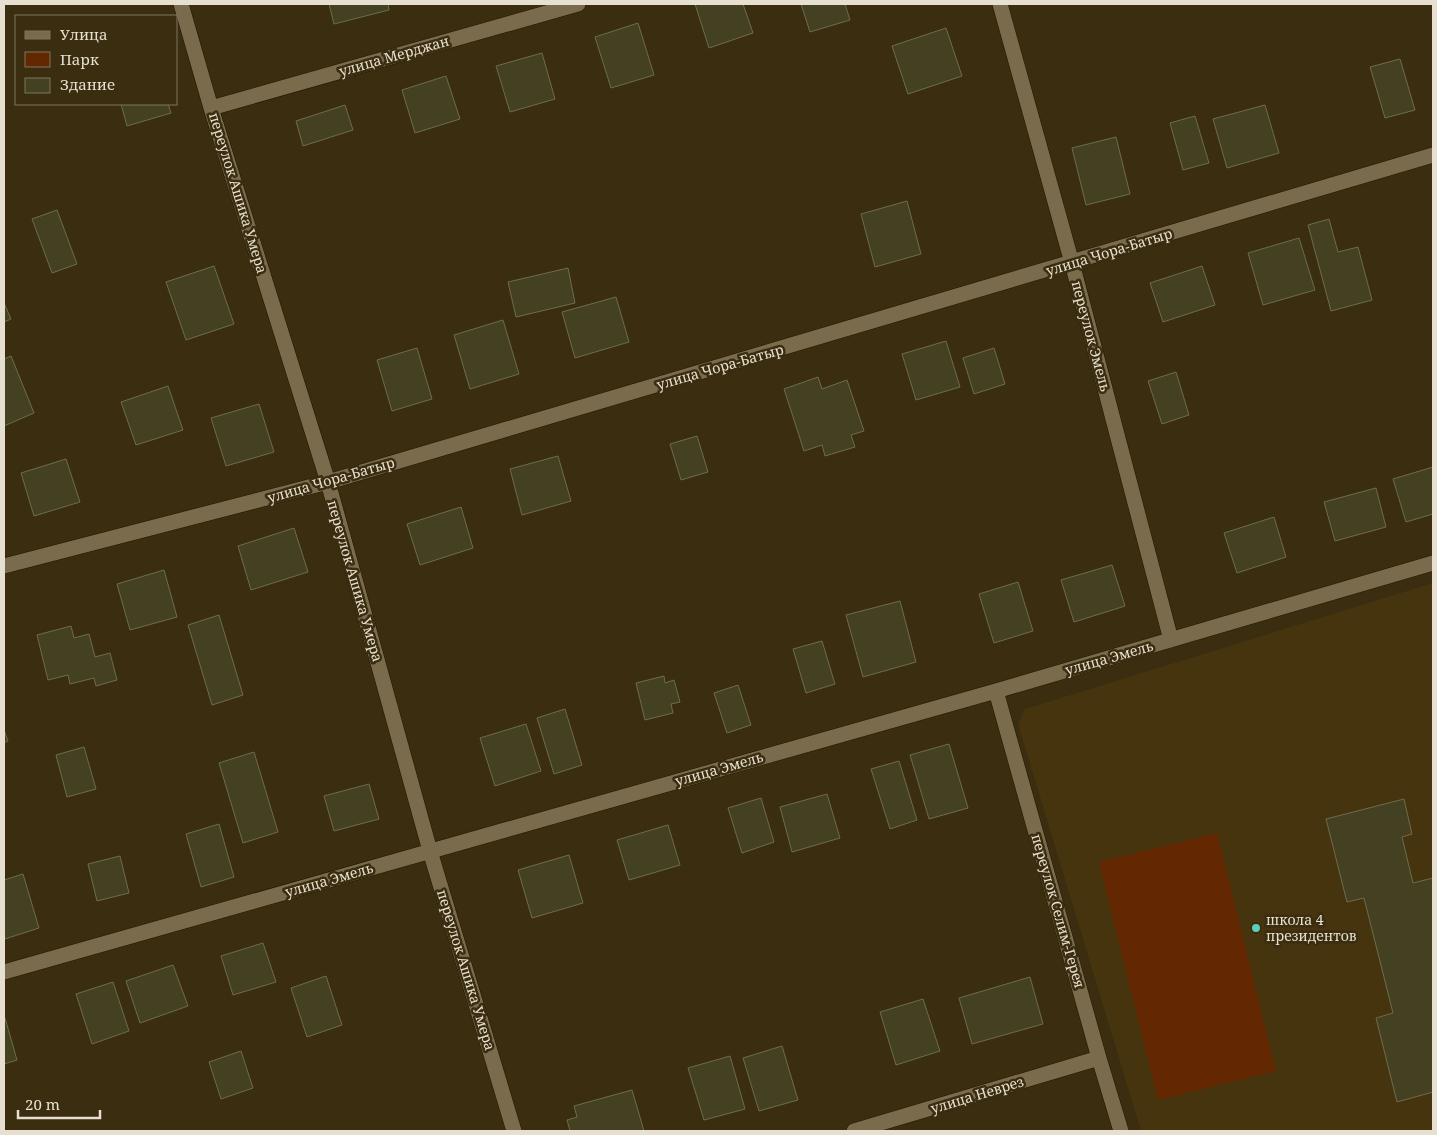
<svg xmlns="http://www.w3.org/2000/svg" width="1437" height="1135" font-family="'Noto Serif',serif">
	<rect width="100%" height="100%" fill="#3a2d10"/>
	<path fill="#45340e" d="M1433,583V1131H1141L1018,724L1025,709Z"/>
	<path fill="#632801" d="M1217,833L1276,1071L1158,1100L1099,862Z"/>
	<path fill="#444122" stroke="#6f6c4c" d="M329,4H388L389,10L334,24Z
		M695,4H743L753,33L709,48Z
		M801,4H845L850,20L810,32Z
		M638,23L654,75L611,88L595,37Z
		M946,28L962,76L908,94L892,46Z
		M542,53L555,99L510,112L496,66Z
		M1400,59L1415,110L1385,118L1370,67Z
		M446,76L460,119L415,133L402,90Z
		M121,104H168L171,113L127,126Z
		M345,105L353,130L303,146L296,121Z
		M1265,105L1279,153L1227,168L1213,119Z
		M1195,116L1209,163L1183,170L1170,123Z
		M1116,137L1130,194L1086,205L1072,148Z
		M907,201L921,254L875,267L861,214Z
		M57,210L77,264L52,273L32,219Z
		M1329,219L1338,252L1358,247L1372,300L1331,311L1308,225Z
		M1299,238L1315,290L1263,305L1248,253Z
		M214,266L234,324L186,340L166,282Z
		M1202,266L1215,305L1163,322L1150,283Z
		M568,268L575,303L516,317L508,282Z
		M616,297L629,342L575,358L562,312Z
		M4,303L11,319L4,322Z
		M503,320L519,374L470,389L454,335Z
		M946,341L960,387L916,400L902,354Z
		M417,348L432,399L392,411L377,360Z
		M994,348L1005,384L974,394L963,358Z
		M11,356L34,413L4,426V359Z
		M1176,372L1189,415L1162,424L1148,381Z
		M818,377L822,389L847,380L864,431L851,435L855,447L825,456L822,445L804,451L784,389Z
		M168,386L183,430L136,445L121,402Z
		M259,404L274,452L226,466L211,418Z
		M697,436L708,472L681,480L670,444Z
		M558,456L571,501L522,515L510,469Z
		M66,459L80,502L34,516L21,473Z
		M1433,467V514L1406,522L1393,479Z
		M1376,488L1386,527L1335,541L1324,502Z
		M461,507L473,548L420,565L407,524Z
		M1274,517L1286,557L1237,573L1224,533Z
		M294,528L308,572L251,590L238,546Z
		M1112,565L1125,606L1074,622L1061,580Z
		M164,570L177,617L130,630L117,584Z
		M1018,582L1033,631L994,643L979,594Z
		M900,601L916,662L863,677L846,615Z
		M219,615L243,695L212,705L188,625Z
		M71,626L74,638L89,634L95,657L110,653L117,680L96,686L94,678L70,684L68,675L48,680L37,635Z
		M822,641L835,684L806,693L793,649Z
		M664,676L665,683L674,680L680,702L671,704L673,713L645,720L636,683Z
		M738,685L751,725L727,733L714,693Z
		M565,709L582,765L554,774L537,718Z
		M526,724L541,771L495,786L480,738Z
		M4,730L8,741L4,743Z
		M949,744L968,808L929,819L910,755Z
		M84,747L96,789L67,797L56,755Z
		M254,752L278,832L243,843L219,763Z
		M899,761L917,820L890,829L871,769Z
		M369,784L379,819L334,831L324,796Z
		M827,794L840,838L792,852L780,807Z
		M761,798L774,842L742,853L728,808Z
		M1404,799L1412,834L1402,837L1413,883L1433,878V1092L1397,1102L1376,1018L1393,1013L1364,898L1347,902L1326,819Z
		M219,824L234,877L201,887L186,834Z
		M668,825L680,865L629,880L617,840Z
		M569,855L583,903L532,918L518,870Z
		M120,856L129,893L97,901L88,864Z
		M23,874L39,928L5,939L4,934V880Z
		M263,943L276,982L233,995L221,956Z
		M173,965L188,1006L140,1023L126,981Z
		M326,976L342,1025L307,1037L291,988Z
		M1030,977L1043,1024L972,1044L959,998Z
		M113,982L129,1031L92,1044L76,994Z
		M923,999L940,1051L896,1065L880,1012Z
		M5,1018L17,1060L4,1064V1019Z
		M782,1046L798,1100L759,1111L743,1058Z
		M241,1051L253,1088L221,1099L209,1062Z
		M730,1056L745,1109L704,1120L688,1068Z
		M632,1090L644,1131H570L567,1120L577,1117L574,1106Z"/>
	<g fill="none" stroke-linecap="round" stroke-linejoin="round">
		<defs>
			<path id="street" d="M181,4L211,108L328,482L430,851L514,1131
				M1000,4L1072,263L1171,640
				M211,108L578,4
				M4,566L328,482L1433,155
				M996,691L1099,1058L1121,1131
				M4,972L996,691L1433,563
				M854,1131L1099,1058"/>
		</defs>
		<use href="#street" stroke="#211500" stroke-width="16"/>
		<use href="#street" stroke="#7a6b4d" stroke-width="15"/>
	</g>
	<circle fill="#5cceba" stroke="#3a2d10" stroke-width="2" cx="1256" cy="928" r="5"/>
	<g text-anchor="middle" stroke-width="5" stroke-linejoin="round" paint-order="stroke">
		<g font-size="14" fill="#e7dfcf" stroke="#3a2d10">
			<text transform="translate(394 56) rotate(-16)" y="5">улица Мерджан</text>
			<text transform="translate(238 193) rotate(73)" y="5">переулок Ашика Умера</text>
			<text transform="translate(1109 252) rotate(-17)" y="5">улица Чора-Батыр</text>
			<text transform="translate(1091 336) rotate(75)" y="5">переулок Эмель</text>
			<text transform="translate(720 367) rotate(-16)" y="5">улица Чора-Батыр</text>
			<text transform="translate(331 480) rotate(-16)" y="5">улица Чора-Батыр</text>
			<text transform="translate(355 581) rotate(74)" y="5">переулок Ашика Умера</text>
			<text transform="translate(1109 658) rotate(-16)" y="5">улица Эмель</text>
			<text transform="translate(719 769) rotate(-16)" y="5">улица Эмель</text>
			<text transform="translate(329 880) rotate(-16)" y="5">улица Эмель</text>
			<text transform="translate(1058 911) rotate(74)" y="5">переулок Селим-Герея</text>
			<text transform="translate(466 970) rotate(73)" y="5">переулок Ашика Умера</text>
			<text transform="translate(977 1095) rotate(-17)" y="5">улица Неврез</text>
		</g>
		<g font-size="14" fill="#e7dfcf" stroke="#3a2d10" text-anchor="start">
			<text x="1266" y="925">школа 4<tspan x="1266" dy="16">президентов</tspan></text>
		</g>
	</g>
	<rect width="1437" height="1135" fill="none" stroke="#e7dfcf" stroke-width="10"/>
	<rect x="15" y="15" width="162" height="90" fill="#3a2d10" stroke="#7f745c"/>
	<rect x="25" y="31" width="25" height="8" fill="#7a6b4d" stroke="#7f745c"/>
	<text x="60" y="40" font-size="15" fill="#e7dfcf">Улица</text>
	<rect x="25" y="52" width="25" height="15" fill="#632801" stroke="#7f745c"/>
	<text x="60" y="65" font-size="15" fill="#e7dfcf">Парк</text>
	<rect x="25" y="78" width="25" height="15" fill="#444122" stroke="#7f745c"/>
	<text x="60" y="90" font-size="15" fill="#e7dfcf">Здание</text>
	<path d="M18 1110v8h82v-8" fill="none" stroke="#e7dfcf" stroke-width="2.5"/>
	<text x="25" y="1110" font-size="15" fill="#e7dfcf" stroke="#3a2d10" stroke-width="4" paint-order="stroke">20 m</text>
</svg>
